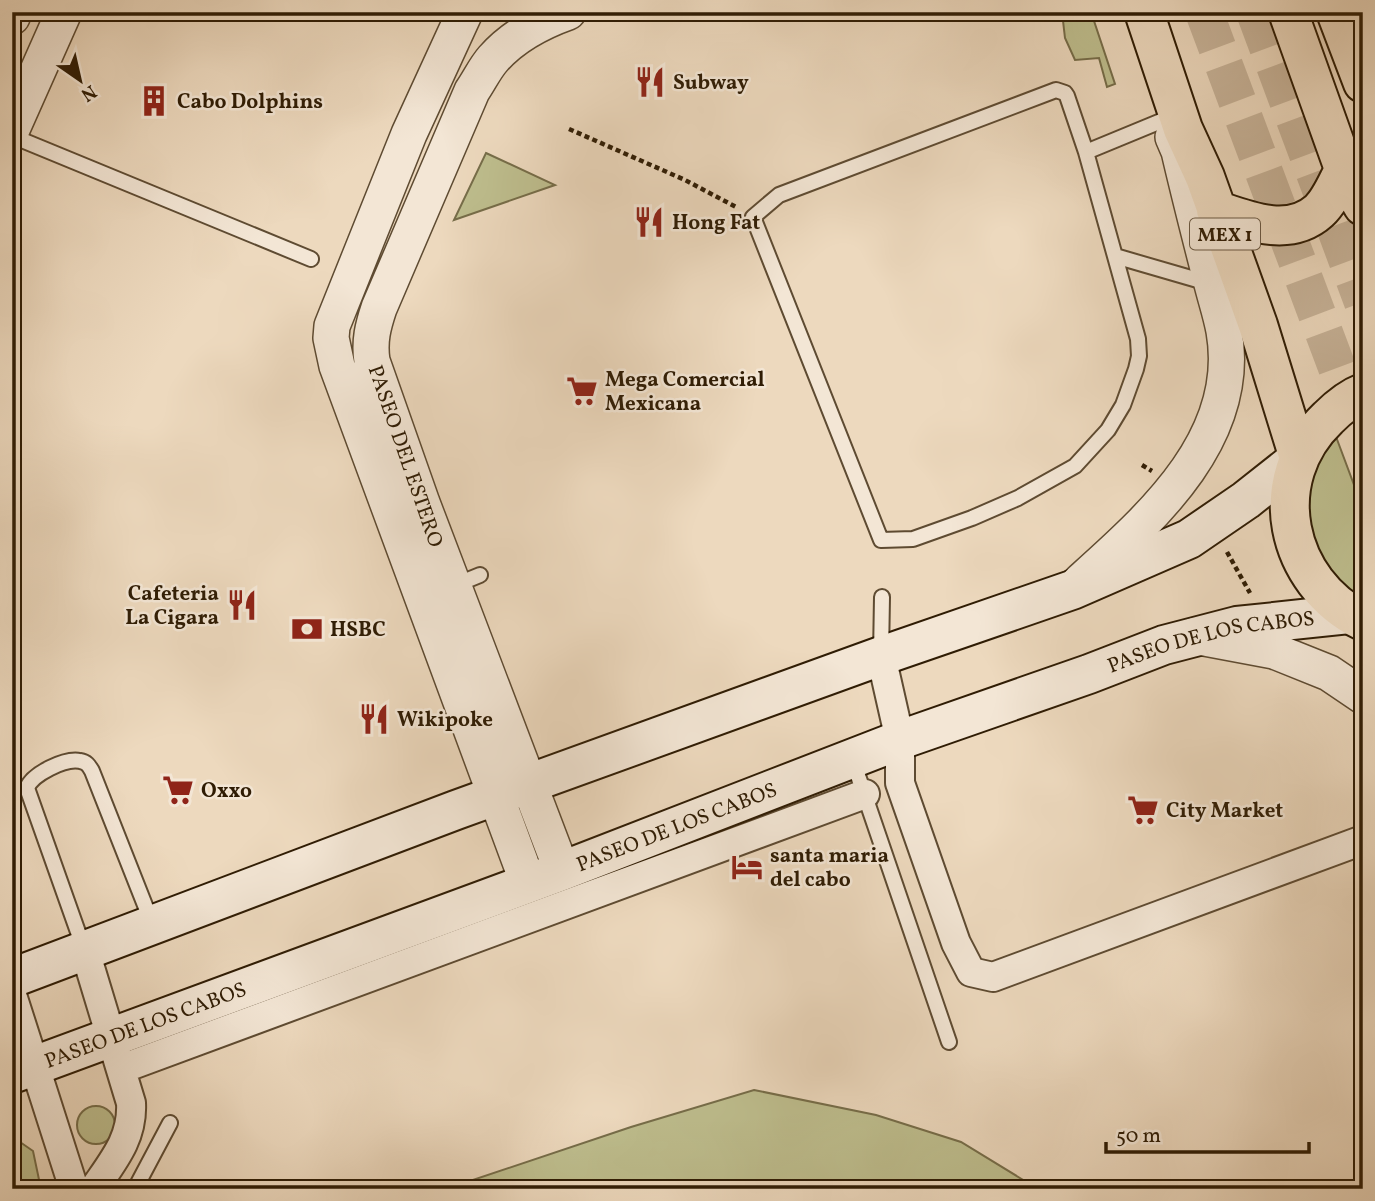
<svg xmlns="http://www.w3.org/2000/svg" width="1375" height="1201" font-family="Vollkorn,serif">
	<rect width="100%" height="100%" fill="#edd9be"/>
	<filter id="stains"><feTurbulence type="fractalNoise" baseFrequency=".00286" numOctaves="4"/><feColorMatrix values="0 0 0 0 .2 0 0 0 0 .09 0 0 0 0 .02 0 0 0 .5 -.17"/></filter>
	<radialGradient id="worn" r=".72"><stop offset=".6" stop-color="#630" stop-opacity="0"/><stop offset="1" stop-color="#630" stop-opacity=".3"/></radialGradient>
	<path fill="#bebe8e" stroke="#766d49" stroke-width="2" d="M1062,12H1091L1115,84L1107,87L1099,58L1075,60L1065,38Z
		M486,153L555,185L454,220Z
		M1335,434L1363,509V609L1316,568L1304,487Z
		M754,1090L876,1115L961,1142L1038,1189H446L631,1127Z
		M77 1125a19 19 0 1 1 38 0a19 19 0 1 1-38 0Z
		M20,1142L33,1151L41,1189H12V1146Z"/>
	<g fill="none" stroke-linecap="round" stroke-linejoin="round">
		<path stroke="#c7b399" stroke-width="38" stroke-dasharray="38 19" stroke-linecap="butt" d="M1204,12L1363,437
			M1255,12L1363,302"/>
		<defs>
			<path id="service" d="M1056,90L1065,93L1067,96L1086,152L1138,339L1139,356L1136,369L1123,405L1108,430L1075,466L1018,498L972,518L913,539L881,540L753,217L779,195Z
				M12,136L311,259
				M1086,152L1166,119
				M1115,256L1208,283
				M453,586L480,575
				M881,655L882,597
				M853,761L949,1042
				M84,949L27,788C32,774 65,758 80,761C87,762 89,766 92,771L152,923
				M135,1189L170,1123"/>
			<path id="minor" d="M881,656L900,740V783L956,943L971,972L993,977L1363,840
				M85,951L131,1103C133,1138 113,1161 94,1189
				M12,995L74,1189
				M121,1069L865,794"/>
			<path id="tertiary" d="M465,12L409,134L332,326L331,338L337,366L528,883
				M12,17L14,12
				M12,129L64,12
				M1080,582C1151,518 1243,438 1224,331C1221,314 1215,297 1211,280C1200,237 1189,194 1179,151L1173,137
				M1194,636L1274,651L1329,673L1363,696
				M562,871L422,503L372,361C369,341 373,326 379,308L472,91C479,81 485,68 493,59C513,36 540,22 568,12"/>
			<g id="secondary">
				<path d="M12,978L456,810L881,656L1072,590L1189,539L1246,500L1299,458"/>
				<path id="s1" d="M12,1074L562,871L900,740L1089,674L1164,645L1237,626L1349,614"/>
			</g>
			<path id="trunk" d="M1144,12L1183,129L1205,177L1258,325L1299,458
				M1288,12L1348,180L1363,206
				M1216,210C1248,221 1289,238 1319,211C1330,201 1337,183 1344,170
				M1363,393C1350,398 1338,408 1328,418C1263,480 1285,582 1363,621"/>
			<path id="motorway" d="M1336,12L1363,83"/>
		</defs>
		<use href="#service" stroke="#5e4b32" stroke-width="18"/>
		<use href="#minor" stroke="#5e4b32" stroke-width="32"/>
		<use href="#tertiary" stroke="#5e4b32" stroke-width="38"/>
		<use href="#secondary" stroke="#2f1c04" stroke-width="42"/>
		<use href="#trunk" stroke="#2f1c04" stroke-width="42"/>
		<use href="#motorway" stroke="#2f1c04" stroke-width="42"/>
		<path stroke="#2f1c04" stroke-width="4.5" stroke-dasharray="5 3.5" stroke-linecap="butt" d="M569,129L685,180L736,207
			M1142,465L1152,471
			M1227,552L1250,593"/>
		<use href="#service" stroke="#f3e6d5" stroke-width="14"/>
		<use href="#minor" stroke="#f3e6d5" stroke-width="28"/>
		<use href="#tertiary" stroke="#f3e6d5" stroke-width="35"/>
		<use href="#secondary" stroke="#f3e6d5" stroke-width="38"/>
		<use href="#trunk" stroke="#edd9be" stroke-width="38"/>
		<use href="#motorway" stroke="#edd9be" stroke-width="38"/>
	</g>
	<defs>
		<symbol id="restaurant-bare" viewBox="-9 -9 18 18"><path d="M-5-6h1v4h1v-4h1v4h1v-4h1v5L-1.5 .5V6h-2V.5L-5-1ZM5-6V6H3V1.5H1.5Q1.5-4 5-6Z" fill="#8f2418" stroke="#f3e6d5" stroke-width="2.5" paint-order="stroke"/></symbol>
		<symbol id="building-bare" viewBox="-9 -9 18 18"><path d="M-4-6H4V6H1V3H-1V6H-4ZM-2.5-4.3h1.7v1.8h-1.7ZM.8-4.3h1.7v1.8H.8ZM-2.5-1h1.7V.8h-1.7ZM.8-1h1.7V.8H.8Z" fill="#8f2418" stroke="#f3e6d5" stroke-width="2.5" paint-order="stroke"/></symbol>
		<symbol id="supermarket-bare" viewBox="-9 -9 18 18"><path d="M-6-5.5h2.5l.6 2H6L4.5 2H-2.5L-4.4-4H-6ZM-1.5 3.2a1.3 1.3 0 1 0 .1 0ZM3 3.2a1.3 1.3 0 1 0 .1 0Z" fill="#8f2418" stroke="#f3e6d5" stroke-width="2.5" paint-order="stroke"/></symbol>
		<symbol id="bank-bare" viewBox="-9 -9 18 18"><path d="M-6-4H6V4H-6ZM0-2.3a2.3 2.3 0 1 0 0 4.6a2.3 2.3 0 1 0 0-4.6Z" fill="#8f2418" stroke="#f3e6d5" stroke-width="2.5" paint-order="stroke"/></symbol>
		<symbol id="hotel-bare" viewBox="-9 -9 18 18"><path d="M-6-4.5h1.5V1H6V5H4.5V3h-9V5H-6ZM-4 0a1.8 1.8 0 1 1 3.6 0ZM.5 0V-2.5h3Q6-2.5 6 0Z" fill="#8f2418" stroke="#f3e6d5" stroke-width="2.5" paint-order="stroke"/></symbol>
	</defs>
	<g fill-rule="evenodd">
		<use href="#restaurant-bare" x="628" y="60" width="44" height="44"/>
		<use href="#building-bare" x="132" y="79" width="44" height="44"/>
		<use href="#restaurant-bare" x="627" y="200" width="44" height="44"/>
		<use href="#supermarket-bare" x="560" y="369" width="44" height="44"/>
		<use href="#restaurant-bare" x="220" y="583" width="44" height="44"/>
		<use href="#bank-bare" x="285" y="607" width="44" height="44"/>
		<use href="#restaurant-bare" x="352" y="697" width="44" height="44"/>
		<use href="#supermarket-bare" x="156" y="768" width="44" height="44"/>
		<use href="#supermarket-bare" x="1121" y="788" width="44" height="44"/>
		<use href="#hotel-bare" x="725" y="845" width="44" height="44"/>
	</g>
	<g text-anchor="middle" stroke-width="5" stroke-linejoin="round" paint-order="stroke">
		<rect fill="#f3e6d5" stroke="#6a5943" stroke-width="2" x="1190" y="218.5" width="70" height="31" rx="5"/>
		<g font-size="19" font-weight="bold" fill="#2f1c04">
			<text x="1225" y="241">MEX 1</text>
		</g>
		<g font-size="21" font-weight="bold" fill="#2f1c04" stroke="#f3e6d5" text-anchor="start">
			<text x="673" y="89">Subway</text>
			<text x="177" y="108">Cabo Dolphins</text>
			<text x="672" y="229">Hong Fat</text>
			<text x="605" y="386">Mega Comercial<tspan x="605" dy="24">Mexicana</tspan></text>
			<text x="219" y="600" text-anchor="end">Cafeteria<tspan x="219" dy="24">La Cigara</tspan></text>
			<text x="330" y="636">HSBC</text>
			<text x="397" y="726">Wikipoke</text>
			<text x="201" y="797">Oxxo</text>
			<text x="1166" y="817">City Market</text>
			<text x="770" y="862">santa maria<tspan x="770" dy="24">del cabo</tspan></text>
		</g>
		<g font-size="21" fill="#2f1c04" stroke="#f3e6d5">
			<text transform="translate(406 456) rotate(71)" y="7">PASEO DEL ESTERO</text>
			<text dy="7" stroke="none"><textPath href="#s1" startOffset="1276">PASEO DE LOS CABOS</textPath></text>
			<text dy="7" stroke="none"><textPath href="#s1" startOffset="709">PASEO DE LOS CABOS</textPath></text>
			<text dy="7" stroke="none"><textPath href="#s1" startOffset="142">PASEO DE LOS CABOS</textPath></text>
		</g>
	</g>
	<rect width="1375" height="1201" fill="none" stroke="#edd9be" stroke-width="42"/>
	<rect x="14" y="14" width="1347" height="1173" fill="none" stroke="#2f1c04" stroke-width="3.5"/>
	<rect x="21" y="21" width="1333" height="1159" fill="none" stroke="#2f1c04" stroke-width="2"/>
	<g transform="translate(80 80) rotate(146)" stroke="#f3e6d5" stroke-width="5" paint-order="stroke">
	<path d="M0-5L12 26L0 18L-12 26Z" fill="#2f1c04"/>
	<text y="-10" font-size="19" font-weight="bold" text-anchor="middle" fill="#2f1c04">N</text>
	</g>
	<path d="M1106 1142v10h203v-10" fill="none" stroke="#2f1c04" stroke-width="3.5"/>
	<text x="1116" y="1142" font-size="21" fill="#2f1c04" stroke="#f3e6d5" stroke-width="5" paint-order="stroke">50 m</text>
	<rect width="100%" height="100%" filter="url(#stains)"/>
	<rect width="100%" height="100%" fill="url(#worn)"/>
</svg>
